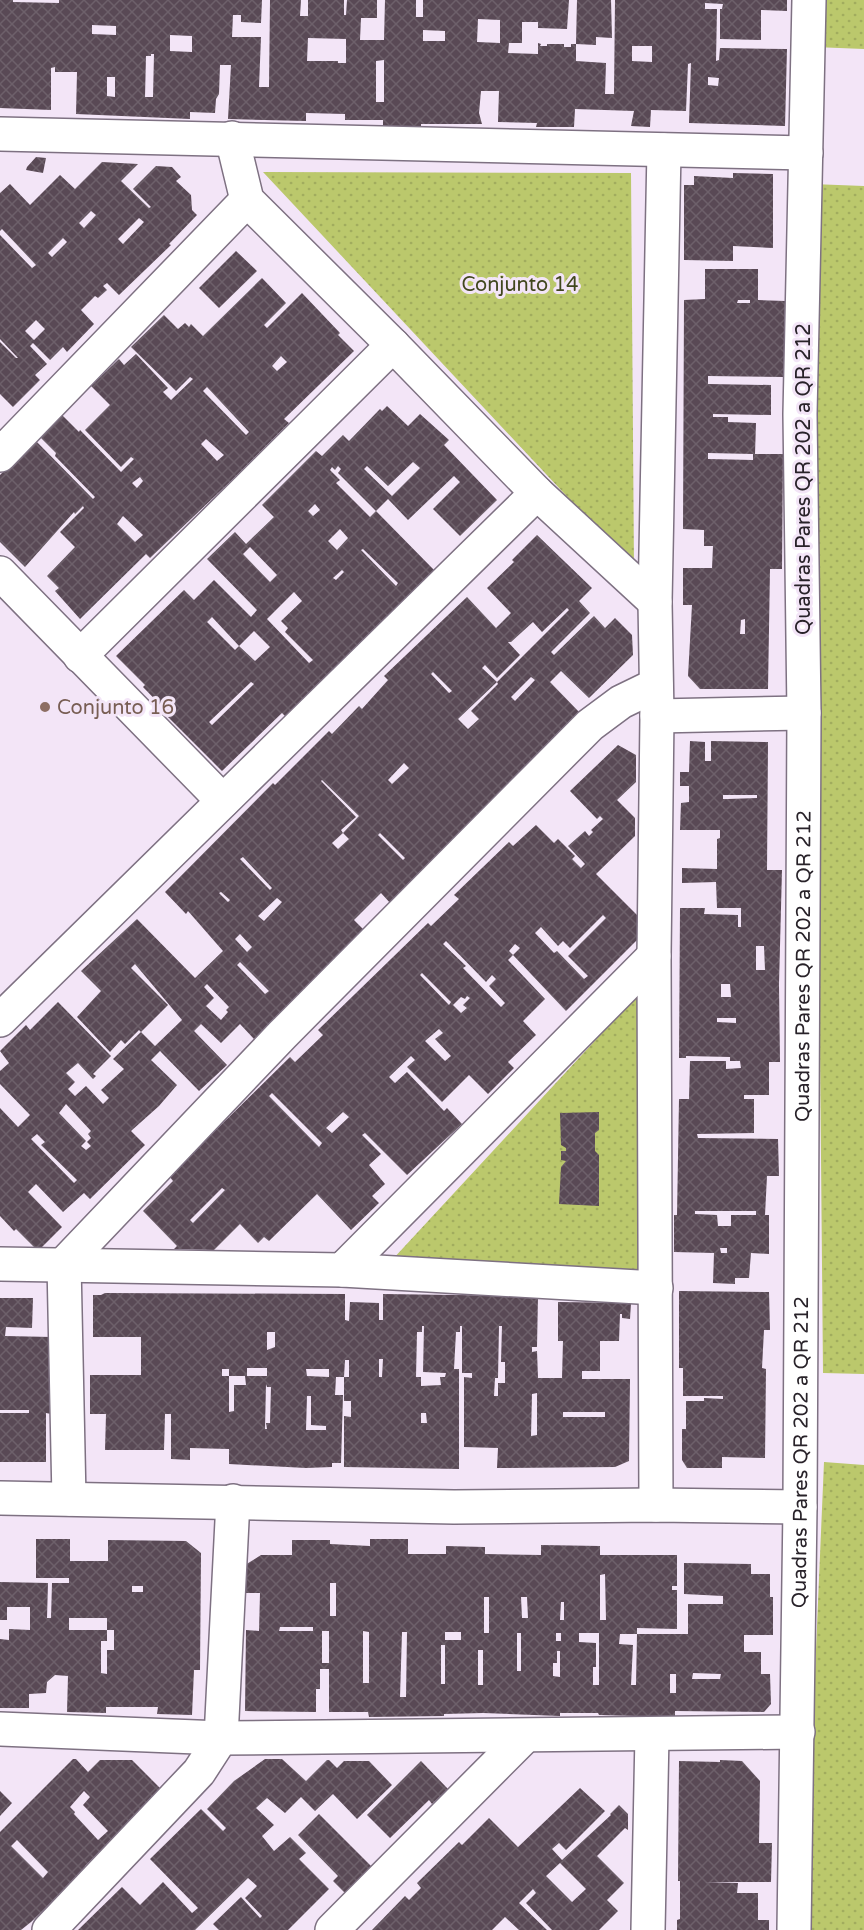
<svg xmlns="http://www.w3.org/2000/svg" width="864" height="1930" font-family="'Varela Round',sans-serif">
	<defs>
		<pattern id="park-dots" width="8" height="8" patternUnits="userSpaceOnUse" patternTransform="scale(1.5)"><rect width="8" height="8" fill="#bbc86c"/><path d="M2 2h.1M6 6h.1" fill="none" stroke="#a1ac5e" stroke-width="1.8" stroke-linecap="round"/></pattern>
		<pattern id="building-cross-hatch" width="8" height="8" patternUnits="userSpaceOnUse" patternTransform="scale(1.5)"><rect width="8" height="8" fill="#594955"/><path d="M0 0l8 8M0 8l8-8" fill="none" stroke="#6d606a"/></pattern>
	</defs>
	<rect width="100%" height="100%" fill="#f3e5f7"/>
	<path fill="url(#park-dots)" d="M815,0H864V49L814,47Z
		M263,172L631,173L634,568Z
		M812,184L864,186V1374L823,1373Z
		M640,992L647,1279L392,1260Z
		M824,1462L864,1465V1930H804Z"/>
	<path fill="url(#building-cross-hatch)" fill-rule="evenodd" d="M0,0H13V2L59,3V0H262L261,23L241,22V15H233L232,37H261L259,87H269L270,0H301L300,16H308V0H344V15H346L347,0H377V18H361L360,40H384L385,0H416V17H423V0H569L567,29L538,28V22H522V43H509L508,53L538,54V43L541,44L540,46H547V44H564V47H571V44H576V61L606,63L605,94H614L615,0H787V11L761,10V40L720,39V9H722L723,4L705,3V9H717L716,61L719,60L720,48L787,49L785,126L689,123L691,63L688,64L686,111L651,110L650,127L631,126L634,111L575,109L574,127H536L537,123L498,122L499,91H481L479,113L482,124H421V128H383V120H345V114L306,113V121L228,119L231,65H220L219,94L216,99L215,113L190,112V119L76,114L77,72H55V67L51,68V110L0,108ZM478,19L500,20V43L477,42ZM92,25L116,26V35L92,34ZM423,30L445,31V41H423ZM170,35L192,36V52L170,51ZM308,38L346,39V63H338V61H307ZM632,46H652V62L632,61ZM151,54H154L153,97H145L146,56H151ZM384,60V102H376V61ZM107,77H115V97L107,96ZM708,77L719,78L718,86L708,85Z
		M577,0H611L612,38L596,37V45L576,44Z
		M36,157L46,158L43,173L26,170L27,167Z
		M102,162L138,164L121,181L149,208L151,207L133,189L156,166L172,167L181,177L176,181L191,195L192,210L197,215L169,244L171,245L119,295L107,283L103,286L107,290L98,298L95,296L81,310L94,324L67,352L63,347L50,360L33,343L30,346L47,364L35,375L40,380L13,407L0,394V342L16,358H18L0,339V235L32,268L36,265L2,229L0,231V193L10,184L30,205L60,175L75,189ZM91,211L96,215L84,228L79,223ZM139,218L144,222L123,244L118,239ZM63,238L67,242L52,257L48,253ZM36,320L45,329L34,340L25,331Z
		M733,173L773,174V248L733,246V261L684,260V185H694V176L733,178Z
		M236,251L257,271L219,308L199,288Z
		M705,269H758V300L785,301L784,377L708,376V384L771,385V415L713,414V417H728V422L756,423L755,454H783L782,569H770L768,689H700L688,676L692,605H683V568H712L713,546H704V530L683,529L684,300L705,299ZM738,300H750V303H737ZM708,453L753,454V460L708,459ZM745,619V634H740L741,620Z
		M262,278L286,303L264,325L267,328L302,293L340,333L338,335L354,351L284,419L289,423L234,478L150,558L146,554L80,619L55,591L59,588L47,576L75,547L60,532L84,508L83,506L75,514L74,512L25,567L0,542V475L35,440L93,499L95,497L55,456L56,453L39,436L61,414L79,432L80,430L121,472L134,459L131,457L121,467L85,430L110,405L91,386L119,359L124,365L136,354L168,388L163,392L171,400L193,379L190,377L176,391L131,347L164,315L178,329L185,323L189,327L191,324L203,336ZM281,356L287,362L277,371L272,366ZM207,387L249,432L246,435L203,391ZM206,439L224,455L217,461L201,444ZM140,477L143,481L137,488L132,483ZM123,516L143,535L135,542L117,524Z
		M387,406L408,426L420,414L449,440L444,445L497,500L460,536L433,509L460,482L454,476L408,520L388,499L376,511L338,473L341,469L338,466L335,470L332,467L330,470L340,480L336,483L370,517L376,511L434,570L325,679L285,716L282,713L222,771L167,716L169,714L143,687L145,685L116,656L184,590L194,600L214,580L251,617L257,610L207,559L235,532L246,544L274,517L262,505L316,451L322,456L343,435L349,441L380,409L382,411ZM413,462L420,468L392,496L364,469L367,466L388,486ZM315,504L320,510L313,516L308,511ZM340,529L348,538L337,550L328,541ZM250,547L277,575L270,582L243,554ZM363,549L398,583L396,586L361,550ZM342,570L344,572L336,580L333,578ZM294,592L302,601L281,621L288,628L285,632L313,660L309,663L267,619ZM212,617L239,646L254,631L270,647L255,661L239,646L235,650L207,622ZM251,682L254,684L212,725L209,722Z
		M537,535L592,588L579,601L590,613L551,652L554,655L594,616L605,628L615,618L632,635L633,655L589,698L561,671L550,682L582,715L391,904L381,893L354,920L365,931L254,1039L240,1024L221,1043L201,1024L194,1031L227,1065L199,1091L160,1051L151,1060L177,1085L159,1106L131,1131L145,1145L90,1199L84,1193L63,1212L36,1184L28,1192L62,1227L38,1251L16,1229L14,1231L0,1216V1108L18,1127L30,1115L0,1084V1071L9,1063L0,1051L26,1025L30,1030L58,1002L111,1056L93,1074L96,1076L93,1079L78,1063L66,1073L75,1082L68,1089L75,1096L86,1086L103,1104L109,1098L101,1090L124,1069L113,1059L141,1032L155,1046L182,1020L135,964L131,968L168,1005L141,1032L139,1030L125,1044L121,1040L110,1052L77,1017L101,991L81,971L137,919L195,978L223,951L188,911L186,914L165,892L273,783L275,785L329,731L332,734L359,706L362,709L388,680L384,676L467,597L496,628L511,613L487,588L514,562L512,560ZM567,608L569,610L497,682L482,668L485,665L497,678L520,655L508,642H511L533,622L542,632ZM433,672L452,691L449,693L431,674ZM531,677L535,680L515,701L511,697ZM497,682L498,684L471,711L479,719L468,729L458,719ZM404,763L409,768L392,784L388,780ZM322,780L359,816L343,833L349,839L338,849L332,843L343,833L341,830L356,817L321,781ZM380,833L405,858L403,860L378,835ZM243,857L272,888L270,890L240,859ZM221,892L230,900L228,902L219,893ZM277,898L282,902L264,921L258,916ZM240,934L252,947L247,952L235,939ZM240,962L269,991L265,994L237,965ZM207,984L229,1007L226,1010L228,1012L221,1020L206,1006L214,998L204,987ZM66,1104L91,1131L88,1134L91,1138L87,1142L91,1146L86,1150L81,1146L86,1141L59,1113ZM37,1134L45,1142L41,1145L77,1180L74,1183L31,1139Z
		M690,741L705,742V761H711V741L768,742L767,870H782L779,984L780,1062H769V1095H744V1099H754V1133L697,1134L698,1138L778,1139L779,1176H767L765,1215H769V1254L751,1253L749,1278H735V1284L713,1283L714,1253L674,1252V1215H677L679,1099H689L690,1061H726V1069L741,1068L740,1061H730V1057L686,1056V1058H679L680,908H705L704,914L738,915V927H741V908H717L716,882L682,883V868L717,869V839L720,838V830H680L681,803L689,802V786H680V772H689ZM723,795H757V798L728,799H723ZM756,946H764L765,970H756ZM721,984H730L731,997H721ZM717,1018H736V1023L717,1022ZM695,1211H756V1215H731V1226H718L717,1215L695,1214ZM720,1248H727V1253H721Z
		M618,745L636,755V782L617,800L635,818V836L596,874L638,916L637,940L566,1011L513,955L520,948L515,944L509,951L513,955L508,960L545,999L523,1021L536,1035L508,1062L514,1068L488,1094L469,1075L442,1102L407,1067L415,1060L411,1056L389,1077L395,1083L407,1072L444,1111L447,1108L462,1124L407,1175L365,1133L362,1135L381,1154L369,1165L385,1184L372,1196L379,1203L351,1230L317,1194L269,1241L264,1237L258,1243L240,1224L214,1250L174,1249L177,1246L143,1211L173,1181L169,1176L290,1057L295,1062L323,1035L318,1030L428,923L431,926L459,899L454,895L509,842L513,846L536,825L554,843L558,839L575,856L572,859L581,868L585,864L568,846L585,831L589,836L593,832L591,830L603,819L600,816L597,819L570,791ZM603,915L606,918L568,956L588,976L584,979L557,951L554,953L535,933L541,927L558,946L563,941L570,948ZM446,941L486,982L492,975L496,979L489,986L505,1003L501,1007L463,968L466,966L443,944ZM422,973L451,1002L449,1005L420,975ZM467,996L470,998L463,1005L467,1008L461,1013L453,1005L461,997L465,999ZM439,1029L443,1033L435,1039L451,1056L445,1061L425,1041ZM272,1093L322,1143L319,1147L269,1096ZM343,1112L349,1117L332,1133L326,1128ZM222,1188L225,1190L193,1223L190,1220Z
		M599,1112V1130L595,1133V1151L599,1155V1206L559,1204L561,1167L566,1161L561,1160V1151H566V1148L561,1145L560,1113Z
		M679,1291L769,1292L770,1330H764L762,1368L766,1369L765,1458L722,1457V1468H687L682,1460V1429H686V1401H704V1398L723,1399V1396H683V1368H679Z
		M105,1293L345,1294V1320L349,1321L350,1302L379,1303V1320H383V1294L538,1296L537,1347H532V1352L537,1351L538,1378H562L563,1341H558V1302L631,1303L630,1319L622,1318V1314H620L619,1341H600V1371H582V1379H630L629,1461L615,1467L497,1468L498,1448L464,1447V1377L472,1378V1373H462V1326H460V1332H456L454,1369H459V1469L344,1467V1416L351,1417V1401H344V1377H349V1360H345L344,1377H336L335,1395H343L341,1463H332V1467L306,1468L229,1464V1449L190,1448V1460L171,1459V1414H165L164,1450H105L106,1414H90V1375H141V1337H93V1295H101ZM422,1326H424L423,1372L446,1373L445,1377H440L441,1385L421,1386V1377H416L417,1332H422ZM499,1326H502L501,1362H505V1383H498V1396H494L495,1378H498ZM267,1332H275V1347L267,1350ZM379,1359H383L382,1377H379ZM247,1368H267V1376H247ZM222,1369H229V1376H245L246,1385H234V1411L229,1412V1376H222ZM306,1369H329V1377L307,1376ZM266,1384L267,1387H271L270,1423H266L267,1429H265ZM537,1393V1435L531,1436L532,1394ZM307,1396H311V1425L326,1426V1430H306ZM563,1412H605V1417H563ZM421,1413H426L427,1423H421Z
		M0,1298H33L32,1328L6,1327L5,1336L52,1337L51,1414L46,1413V1462H0V1413H29V1410H0Z
		M36,1539H70V1561H108V1540L186,1541L201,1553L200,1670H194L192,1715L157,1714L158,1707H106V1713L67,1712L68,1676L55,1675L47,1682L46,1693L29,1694V1708H0V1639L9,1640V1629L30,1630V1607H7V1620H0V1582L48,1583L47,1618H51L52,1583H69V1578H36ZM132,1586H143V1592H132ZM69,1618H107V1630H114V1650H107V1674L101,1673V1641H107V1630H69Z
		M370,1539H408V1554H446V1546L485,1547V1554L541,1555V1545L600,1546V1555H677V1586H672V1590H677V1629L637,1628V1634H620L619,1644L633,1645L631,1685H636L637,1634H688V1604H723V1596L684,1594V1563L751,1564V1574H770V1597H773V1635H744V1652H761V1674H770L771,1704L764,1712L675,1711V1717L599,1715L598,1713H560V1716L483,1713L444,1714V1716L369,1717L368,1712H329V1669H320V1689H316V1712L245,1711L246,1630L259,1631L260,1593H244L245,1565L261,1555H292V1540H330V1544L370,1546ZM605,1574L606,1620H600V1575ZM330,1583H336V1616H330ZM484,1597H489V1633H484ZM521,1597H527L528,1618H522ZM561,1602H564V1620H560ZM280,1627H313V1631H279ZM322,1631H329V1663H322ZM363,1631L369,1632V1683H363ZM402,1632H407L406,1697H400ZM445,1632H461V1640H445ZM517,1633H521V1671H517ZM556,1633H561V1641H556ZM579,1633H599V1685H593V1667H596V1643L579,1642ZM441,1645H445V1684H441ZM478,1650H483V1685H478ZM557,1651H560V1677L553,1676V1663H557ZM693,1673L721,1674L720,1679H692ZM670,1674H676V1693H670Z
		M73,1759H76L88,1772L100,1760H132L162,1790L85,1866L87,1868L31,1922L21,1930H0V1832ZM84,1791L90,1797L83,1805L108,1831L98,1840L74,1814L75,1812L70,1807ZM17,1840L48,1872L43,1878L11,1846Z
		M265,1759H282L306,1781L327,1760H329L337,1768L344,1761H369L392,1785L357,1819L333,1794L315,1811L301,1797L285,1813L267,1798L256,1808L274,1825L262,1836L274,1851L290,1837L306,1853L299,1859L329,1889L288,1930H219L213,1924L241,1897L260,1918L262,1916L245,1898L257,1886L248,1878L195,1930H78L122,1887L140,1905L163,1882L192,1913L198,1908L150,1859L201,1809L223,1831L226,1828L207,1809L234,1781Z
		M720,1760L742,1761L760,1781L759,1843H772L771,1882H705L738,1883L737,1893H758V1920H769V1930H677V1920L680,1919V1881H678L679,1761L720,1762Z
		M421,1761L448,1789L432,1804L429,1800L390,1838L367,1815Z
		M580,1788L605,1811L566,1850L559,1843L552,1849L562,1860L611,1815L610,1814L619,1805L628,1814V1830L625,1828L597,1856L624,1883L607,1900L618,1911L599,1930H552L526,1903L536,1893L533,1889L519,1903L547,1930H519L505,1917L492,1930H372L405,1896L409,1900L421,1888L417,1883L459,1842L462,1845L489,1818L518,1847ZM560,1863L586,1889L572,1902L546,1876Z
		M0,1791L12,1803L0,1816Z
		M319,1814L372,1867L345,1893L333,1881L338,1876L298,1835Z"/>
	<g fill="none" stroke-linecap="round" stroke-linejoin="round">
		<defs>
			<g id="minor">
				<path d="M0,134L806,153"/>
				<path d="M232,138L247,200L393,345L537,493L655,602"/>
				<path d="M0,455L247,200"/>
				<path d="M0,573L223,801"/>
				<path d="M80,656L393,345"/>
				<path d="M657,716L804,713"/>
				<path d="M0,1020L537,493"/>
				<path d="M0,1264L342,1270L654,956"/>
				<path d="M342,1270L656,1288"/>
				<path d="M0,1498L454,1507L656,1505L800,1507"/>
				<path d="M69,1499L64,1264L282,1035L590,725L621,702L656,685"/>
				<path d="M656,1505L654,956L657,716L655,602L664,150"/>
				<path d="M0,1729L221,1738L798,1732"/>
				<path d="M49,1930L199,1772L221,1738L233,1501"/>
				<path d="M332,1930L525,1736"/>
				<path d="M648,1930L652,1735"/>
				<path id="s1" d="M794,1930L800,1507L804,713L800,414L809,0"/>
			</g>
		</defs>
		<use href="#minor" stroke="#7e7182" stroke-width="36"/>
		<use href="#minor" stroke="#fff" stroke-width="33"/>
	</g>
	<circle fill="#8d6e63" stroke="#f3e5f7" stroke-width="2" cx="45" cy="707" r="6"/>
	<g text-anchor="middle" stroke-width="6" stroke-linejoin="round" paint-order="stroke">
		<g font-size="20" fill="#41471e" stroke="#f3e5f7">
			<text x="520" y="291">Conjunto 14</text>
		</g>
		<g font-size="20" fill="#282229" stroke="#f3e5f7">
			<text transform="translate(803 479) rotate(-90)" y="7">Quadras Pares QR 202 a QR 212</text>
			<text dy="7" stroke="none"><textPath href="#s1" startOffset="964">Quadras Pares QR 202 a QR 212</textPath></text>
			<text dy="7" stroke="none"><textPath href="#s1" startOffset="478">Quadras Pares QR 202 a QR 212</textPath></text>
		</g>
		<g font-size="20" fill="#785e54" stroke="#f3e5f7" text-anchor="start">
			<text x="57" y="714">Conjunto 16</text>
		</g>
	</g>
</svg>
